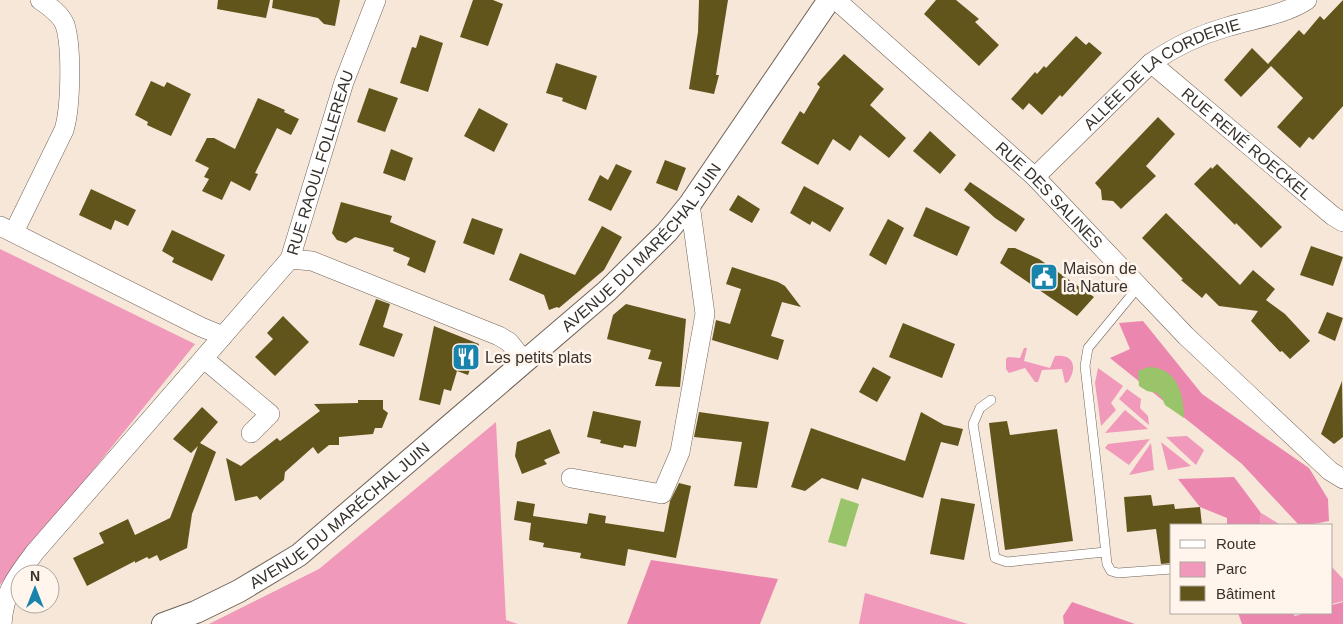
<svg xmlns="http://www.w3.org/2000/svg" width="1343" height="624" font-family="Arial,sans-serif">
	<rect width="100%" height="100%" fill="#f6e7d9"/>
	<path fill="#f099ba" d="M0,249L195,344L0,585Z
		M1024,348H1027L1024,361L1050,368L1055,356C1075,353 1077,369 1068,382L1065,383L1062,369L1042,370L1038,382H1035L1025,368L1009,373L1006,369V359L1008,357L1020,358Z
		M1098,368L1123,386L1111,403L1116,410L1101,426L1095,383Z
		M1127,389L1141,399L1140,408L1148,416L1149,425L1119,399Z
		M1125,410L1148,429L1105,433Z
		M496,422L506,620L518,624H209L319,569Z
		M1187,436L1204,450L1196,465L1166,437Z
		M1150,439L1129,465L1105,448L1108,444Z
		M1161,442L1191,466L1168,470Z
		M1151,443L1154,470L1129,475Z
		M1261,513L1281,525H1260Z
		M1332,567L1343,579V601L1332,604Z
		M865,593L968,624H859Z"/>
	<path fill="#eb87ae" d="M1143,321L1202,394L1309,468L1328,499L1329,521L1313,524H1298L1242,464L1110,358L1130,349L1119,323Z
		M1234,477L1261,513L1260,525H1227V518L1200,507L1178,479Z
		M651,560L778,579L760,624H627Z
		M1072,602L1135,624H1064L1063,616Z
		M1343,602V624H1242L1238,613H1292L1295,616L1306,613H1332V605Z"/>
	<path fill="#99c469" d="M1149,367C1177,368 1184,394 1184,418L1165,405L1162,398L1157,393L1147,391L1139,386L1138,371Z
		M841,498L859,504L846,547L828,542Z"/>
	<path fill="#62551c" d="M218,0H270L266,18L217,9Z
		M273,0H340L335,26L324,24L318,18L272,8Z
		M473,0H493L503,4L488,46L460,37Z
		M699,0H728L716,75H719L714,94L689,89L698,32Z
		M936,0H956L979,19L975,22L999,45L979,66L924,14Z
		M1343,0V106L1313,140L1309,137L1300,148L1277,127L1303,98L1271,66L1241,97L1224,80L1252,48L1268,64L1299,30L1304,35L1320,16L1324,20Z
		M420,35L443,43L428,92L400,83L412,47L416,48Z
		M1076,36L1086,45L1089,42L1102,53L1062,97L1060,95L1042,115L1029,103L1023,110L1011,99L1035,72L1037,74L1044,66L1046,68Z
		M844,54L884,89L870,105L906,138L889,158L860,135L850,151L833,139L818,165L781,143L800,111L804,114L820,87L817,84Z
		M556,63L597,76L586,110L562,101L563,98L546,93Z
		M151,81L164,87L167,82L191,94L171,136L147,125L148,122L135,115Z
		M369,88L398,98L385,132L357,122Z
		M258,98L285,110L284,112L299,119L291,135L277,128L255,173L258,174L250,191L231,181L222,200L202,191L209,179L204,177L209,168L195,161L207,138H214L235,149Z
		M479,108L508,124L494,152L464,136Z
		M1158,117L1175,134L1146,166L1156,176L1121,209L1113,201L1102,200L1101,190L1095,183Z
		M930,131L956,155L940,174L913,151Z
		M391,149L413,158L405,181L383,173Z
		M665,160L686,168L677,191L656,183Z
		M616,164L632,171L611,211L588,200L600,175L608,180Z
		M1217,164L1282,227L1261,248L1236,223L1235,225L1194,184L1211,167L1212,169Z
		M970,182L1025,219L1016,232L995,218L964,190Z
		M804,186L844,208L830,232L812,221L810,225L790,213Z
		M91,189L136,210L128,226L115,220L111,230L79,215Z
		M738,195L760,209L752,223L729,210Z
		M341,202L392,216L390,222L436,241L425,273L407,265L410,258L393,251L394,248L355,237L346,243L337,240L332,233Z
		M926,207L970,227L957,256L913,236Z
		M1166,213L1240,285L1253,270L1275,289L1266,300L1285,314L1310,341L1290,359L1282,351L1280,352L1251,321L1258,311L1219,306L1206,293L1202,298L1181,280L1183,279L1142,238Z
		M472,218L503,229L494,255L463,243Z
		M888,219L904,228L886,265L869,255Z
		M602,226L622,237L604,270L559,308L557,307L549,310L544,295L509,280L520,253L575,275Z
		M172,230L225,255L212,281L172,262L174,258L162,251Z
		M1311,246L1343,257L1333,286L1300,275Z
		M1008,248H1015L1039,259L1094,297L1077,316L1000,263Z
		M732,267L778,282L785,286L801,307L782,302L771,336L784,340L778,360L712,340L716,320L730,324L741,289L726,284Z
		M376,299L390,304L383,327L403,334L394,357L359,345Z
		M626,304L686,319L680,387L655,386L662,362L648,359L651,350L607,339L613,315Z
		M1327,312L1343,318L1335,341L1318,333Z
		M283,316L309,342L275,376L255,357L273,339L267,333Z
		M903,323L955,344L942,378L889,357Z
		M434,326L479,344L468,375L457,371L451,391L444,389L440,405L419,400Z
		M873,367L891,377L877,402L859,392Z
		M1342,381L1343,437L1334,444L1321,434Z
		M358,400H383V409L388,413L382,428H375L373,434L339,437V445H329L318,454L313,447L285,472L284,480L260,500L257,496L235,501L226,458L241,466L277,438L280,441L320,411L314,404L358,403Z
		M202,407L218,422L200,443L216,452L192,514L187,548L160,561L157,555L149,559L147,557L135,563V561L87,586L73,558L104,543L99,533L128,519L135,535L170,518L198,446L191,453L173,439Z
		M593,411L641,421L636,447L624,445L623,448L600,443L601,440L587,437Z
		M699,412L769,422L757,488L734,486L742,442L694,437Z
		M921,412L944,425L963,429L958,446L941,442L923,498L862,478L858,490L822,478L805,491L791,487L811,428L905,461Z
		M1007,421L1010,435L1057,429L1073,541L1005,550L989,423Z
		M550,429L560,453L544,460L547,464L522,474L515,456L517,442Z
		M679,483L691,486L676,558L628,549L625,566L580,558L581,553L543,547L544,543L529,540L531,523L514,520L517,501L535,504L533,516L587,524L589,513L606,516L605,523L664,532L670,501Z
		M1151,495L1153,506L1174,504L1175,509L1200,507L1202,525H1172V563L1161,564L1156,529L1127,532L1124,497Z
		M941,498L975,504L964,560L930,554Z"/>
	<g fill="none" stroke-linecap="round" stroke-linejoin="round">
		<defs>
			<path id="service" d="M1139,286L1088,348L1085,366L1100,497L1107,564L1111,571L1118,573L1172,569
				M991,400L980,408L973,424L995,558L1007,562L1105,552"/>
			<g id="minor">
				<path id="s1" d="M836,0L1035,177L1186,336L1330,471L1343,479"/>
				<path id="s2" d="M1151,63L1333,216L1343,222"/>
				<path id="s3" d="M1035,177L1151,63C1174,47 1199,35 1227,27C1253,19 1284,15 1307,0"/>
				<path d="M0,226L201,327L223,336"/>
				<path d="M14,232L64,130C71,107 72,47 65,25C61,14 49,6 40,0"/>
				<path d="M290,259L312,261L499,336L509,342L525,362"/>
				<path d="M204,359L270,414L251,433"/>
				<path d="M571,478L662,494L680,452L705,314L690,204"/>
				<path id="s4" d="M2,624C4,592 16,577 35,552L290,259L344,82L376,0"/>
			</g>
			<g id="tertiary">
				<path id="s5" d="M163,624L196,612L239,591L299,555L607,291L667,232L690,204L829,0"/>
			</g>
		</defs>
		<use href="#service" stroke="#716358" stroke-width="10"/>
		<use href="#minor" stroke="#716358" stroke-width="20"/>
		<use href="#tertiary" stroke="#716358" stroke-width="24"/>
		<use href="#service" stroke="#fff" stroke-width="9"/>
		<use href="#minor" stroke="#fff" stroke-width="19"/>
		<use href="#tertiary" stroke="#fff" stroke-width="22"/>
	</g>
	<defs>
		<symbol id="civic-square" viewBox="-11 -11 22 22"><rect x="-9" y="-9" width="18" height="18" rx="4" fill="#1883ab" stroke="#fff5ed"/><path d="M-.6-6.5H3V-4.5H.6V-3L4-1V1h2V6H-6V1h2V-1L-.6-3ZM-1.2 2.5V6h2.4V2.5Z" fill="#fff"/></symbol>
		<symbol id="restaurant-square" viewBox="-11 -11 22 22"><rect x="-9" y="-9" width="18" height="18" rx="4" fill="#1883ab" stroke="#fff5ed"/><path d="M-5-6h1v4h1v-4h1v4h1v-4h1v5L-1.5 .5V6h-2V.5L-5-1ZM5-6V6H3V1.5H1.5Q1.5-4 5-6Z" fill="#fff"/></symbol>
	</defs>
	<g fill-rule="evenodd">
		<use href="#civic-square" x="1028" y="261" width="32" height="32"/>
		<use href="#restaurant-square" x="450" y="341" width="32" height="32"/>
	</g>
	<g text-anchor="middle" stroke-width="5" stroke-linejoin="round" paint-order="stroke">
		<g font-size="16" fill="#37312c" stroke="#fff5ed">
			<text dy="6" stroke="none"><textPath href="#s3" startOffset="166">ALLÉE DE LA CORDERIE</textPath></text>
			<text dy="6" stroke="none"><textPath href="#s2" startOffset="125">RUE RENÉ ROECKEL</textPath></text>
			<text dy="6" stroke="none"><textPath href="#s4" startOffset="570">RUE RAOUL FOLLEREAU</textPath></text>
			<text dy="6" stroke="none"><textPath href="#s1" startOffset="289">RUE DES SALINES</textPath></text>
			<text dy="6" stroke="none"><textPath href="#s5" startOffset="614">AVENUE DU MARÉCHAL JUIN</textPath></text>
			<text dy="6" stroke="none"><textPath href="#s5" startOffset="209">AVENUE DU MARÉCHAL JUIN</textPath></text>
		</g>
		<g font-size="16" fill="#37312c" stroke="#fff5ed" text-anchor="start">
			<text x="1063" y="274">Maison de<tspan x="1063" dy="18">la Nature</tspan></text>
			<text x="485" y="363">Les petits plats</text>
		</g>
	</g>
	<rect x="1170" y="524" width="162" height="90" fill="#fff5ed" stroke="#afa7a0"/>
	<rect x="1180" y="540" width="25" height="8" fill="#ffffff" stroke="#afa7a0"/>
	<text x="1216" y="549" font-size="15" fill="#37312c">Route</text>
	<rect x="1180" y="562" width="25" height="15" fill="#f099ba" stroke="#afa7a0"/>
	<text x="1216" y="574" font-size="15" fill="#37312c">Parc</text>
	<rect x="1180" y="586" width="25" height="15" fill="#62551c" stroke="#afa7a0"/>
	<text x="1216" y="599" font-size="15" fill="#37312c">Bâtiment</text>
	<g transform="translate(35 589)"><circle r="24" fill="#fff5ed" stroke="#afa7a0"/>
	<path d="M0-4L9 19L0 12L-9 19Z" fill="#1883ab"/>
	<text y="-8" font-size="14" font-weight="bold" text-anchor="middle" fill="#37312c">N</text>
	</g>
</svg>
